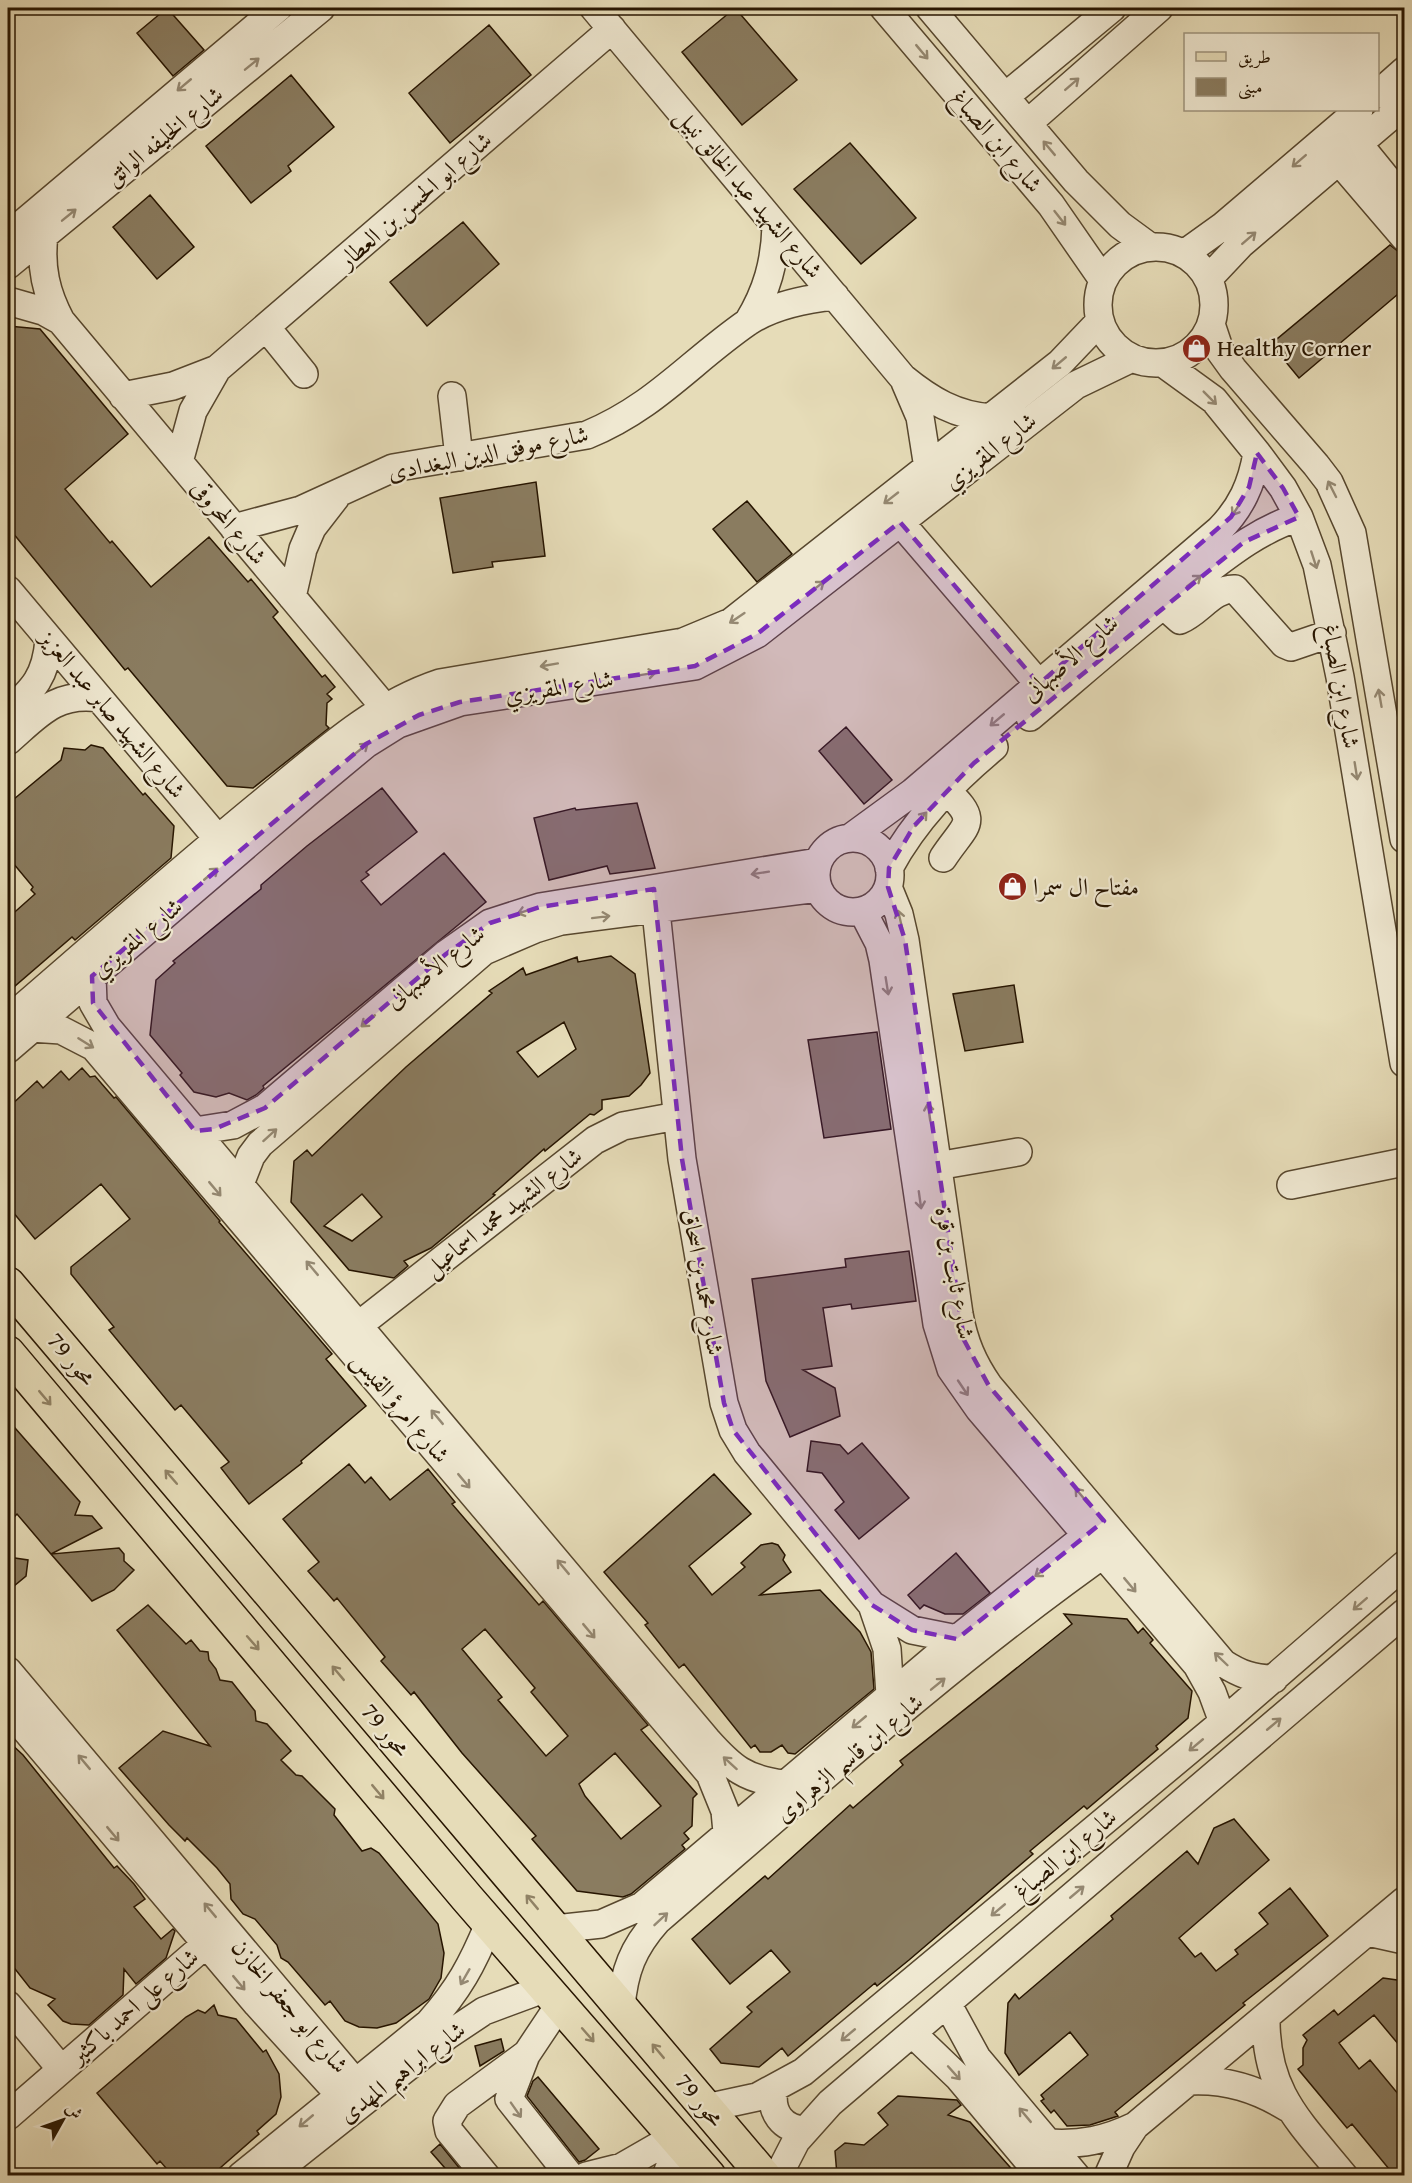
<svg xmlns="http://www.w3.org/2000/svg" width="1412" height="2183" font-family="'Gentium Book Plus',Amiri,serif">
	<rect width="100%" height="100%" fill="#e6dcb8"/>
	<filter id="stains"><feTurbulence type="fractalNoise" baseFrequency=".00333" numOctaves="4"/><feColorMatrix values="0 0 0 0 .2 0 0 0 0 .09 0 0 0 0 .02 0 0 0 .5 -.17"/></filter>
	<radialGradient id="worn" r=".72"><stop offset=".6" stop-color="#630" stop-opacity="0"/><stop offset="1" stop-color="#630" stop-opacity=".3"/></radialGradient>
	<path fill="#8a7c60" stroke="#271500" stroke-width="1.5" fill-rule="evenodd" d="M167,8L204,50L173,76L137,33Z
		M735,8L797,80L742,125L682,52Z
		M489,25L531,75L450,143L409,93Z
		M291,75L334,127L288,166L291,171L251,203L206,146Z
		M850,143L916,218L861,264L794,189Z
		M150,195L194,247L157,279L113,227Z
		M463,222L499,264L427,326L390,282Z
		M1390,245L1404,256V289L1299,378L1271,344Z
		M8,326L40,329L128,434L65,489L110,543L112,541L151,587L209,537L248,582L251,579L278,612L273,617L322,677L325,675L335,687L327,694L332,699L327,703L326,725L329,728L253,788L227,786L128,668L125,670L8,527Z
		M536,482L545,556L492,562L493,567L453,573L440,498Z
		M747,501L792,554L757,582L713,529Z
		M846,727L892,780L864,804L819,751Z
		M91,745L103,748L143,795L145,793L174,826L171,858L75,940L72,937L8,992V918L35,894L31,890L33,887L8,857V804L61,760L64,748L85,750Z
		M382,788L417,832L366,872L369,875L361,881L381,905L444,853L486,902L263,1086L264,1088L256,1095L247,1100L229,1093L216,1097L194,1092L180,1075L182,1073L150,1035L156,980L175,963L173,961L261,889V885L307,846Z
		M637,803L655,868L610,874L607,866L549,880L534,818L575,808L576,810Z
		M611,956L635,974L650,1073L641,1085L629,1096L602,1100V1109L594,1115L590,1114L545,1151L544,1149L493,1194L495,1195L431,1248L404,1261L408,1266L394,1278L349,1270L291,1202L294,1161L307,1150L312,1156L406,1067L492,993L489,991L523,968L526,975L577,957L578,962ZM564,1022L576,1049L538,1077L517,1052ZM362,1194L382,1217L352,1241L324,1226Z
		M1014,985L1023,1042L965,1051L953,994Z
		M877,1032L891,1129L824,1138L808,1040Z
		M82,1068L90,1077L95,1076L114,1098L116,1097L220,1221L219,1222L332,1354L326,1359L366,1406L301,1461L302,1463L249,1504L221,1468L229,1462L181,1405L175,1410L109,1330L114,1327L71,1274V1267L130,1219L101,1184L35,1239L8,1206V1108L37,1081L43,1088L61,1071L69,1080Z
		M909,1251L916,1301L852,1309L851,1304L823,1308L832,1366L803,1370L835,1388L840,1416L790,1437L766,1381L752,1279L846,1267L845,1259Z
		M8,1420L80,1502L75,1515L92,1516L102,1528L51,1554L17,1514L14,1517L8,1509Z
		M811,1441L840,1445L848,1454L862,1443L909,1498L859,1539L835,1510L844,1502L822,1473L807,1471Z
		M349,1464L365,1483L371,1477L390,1500L428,1469L455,1502L452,1504L539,1605L543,1601L648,1725L641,1730L697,1794L693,1798L692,1826L684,1833L689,1839L682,1845L685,1849L631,1894L623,1897L577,1891L532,1839L536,1836L462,1753L414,1692L411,1695L381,1661L385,1657L337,1598L334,1601L308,1571L319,1562L283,1519ZM485,1629L535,1688L531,1692L568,1736L546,1756L498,1700L502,1697L462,1649ZM615,1753L661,1806L621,1839L585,1796L579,1784Z
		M714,1474L751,1514L689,1566L712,1595L745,1567L741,1563L761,1545L772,1543L778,1545L785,1555L783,1560L791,1572L760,1595L820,1590L860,1632L871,1652L874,1689L795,1754L788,1753L782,1745L771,1752H760L755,1745L751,1748L684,1664L679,1668L645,1625L648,1623L604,1572Z
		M119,1548L124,1554V1561L134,1570L114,1590L92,1601L51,1554Z
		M956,1553L990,1593L963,1614H945L924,1605L920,1609L908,1595Z
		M8,1557L28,1560L26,1576L8,1591Z
		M148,1605L186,1644L191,1640L200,1651L208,1652L209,1660L216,1669L220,1680L232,1682L255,1711L256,1721L267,1724L291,1751L281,1760L296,1775L302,1776L335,1809L334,1815L362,1851L371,1848L379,1853L438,1924L444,1953L441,1978L429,1999L396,2023L377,2028L359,2027L345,2021L330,2001L325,2005L288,1962L281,1958L277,1945L255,1919L243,1914L231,1899L230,1884L217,1868L187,1838L185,1841L169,1825L119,1768L163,1731L210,1746L117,1630Z
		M1064,1614L1127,1619L1138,1633L1143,1628L1153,1640L1150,1643L1192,1691L1188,1718L1156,1746L1158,1749L1087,1809L1084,1806L1030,1851L1033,1854L909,1960L877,1986L875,1983L788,2056L782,2048L759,2067L721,2063L710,2049L752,2012L747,2007L790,1972L771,1950L730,1984L692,1939L765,1876L768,1879L850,1805L853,1808L903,1765L900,1761L1072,1624Z
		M8,1741L23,1755L114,1868L117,1866L134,1884L145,1899L134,1907L161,1939L173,1929L175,1931L166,1958L136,1984L124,1969L123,1995L89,2025L71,2024L63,2021L48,2005L55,1999L30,1988L8,1960Z
		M1234,1819L1269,1860L1179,1938L1195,1957L1201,1953L1216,1971L1238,1954L1235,1950L1268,1924L1259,1913L1290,1888L1328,1936L1243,2003L1245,2005L1115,2112L1118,2116L1090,2125L1067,2126L1054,2110L1051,2113L1041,2101L1044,2099L1041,2095L1088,2055L1070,2032L1019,2075L1005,2053L1008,2003L1015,1994L1019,1999L1073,1953L1113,1919L1111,1916L1187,1851L1198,1864L1214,1828Z
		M1383,1978L1404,1981V2051L1374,2015L1339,2043L1359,2069L1370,2060L1404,2101V2175H1394L1352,2124L1347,2128L1298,2069L1303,2065V2048L1307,2040L1303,2035L1334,2010L1338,2015Z
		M214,2005L218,2015L236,2019L263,2052L266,2050L279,2074L281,2097L276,2114L257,2131L259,2134L212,2175H172L160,2161L157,2164L97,2093L186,2017L198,2010L205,2013Z
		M501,2039L504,2051L480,2066L475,2046Z
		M538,2077L599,2149L585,2160L579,2162L527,2096L533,2081Z
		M898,2096L957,2100L961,2105L948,2115L970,2122L1017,2175H837L835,2151L845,2143L864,2145L888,2125L878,2113Z
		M440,2144L465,2175H451L431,2152Z"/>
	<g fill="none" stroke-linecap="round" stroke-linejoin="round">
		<defs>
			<path id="minor" d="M594,8L903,378C930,400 956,416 992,418
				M884,8L1051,205L1103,280
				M930,8L1076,181L1120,225L1150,247
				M1378,94L1404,71
				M1006,96L1112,8
				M1028,123L1159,8
				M1348,131L1404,200
				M1327,147L1404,237
				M44,235C40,267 46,293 61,321L396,721
				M8,236L278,8
				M1098 305a58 58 0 1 1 116 0a58 58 0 1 1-116 0Z
				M1184,254L1223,226L1359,110
				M8,265L321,8
				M1208,279L1241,244L1404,105
				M8,301L43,311L61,321
				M748,322C767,291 775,262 776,226
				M1211,324L1220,351L1233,369L1316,465L1329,482L1352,533L1404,839
				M266,327L304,374
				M1163,363L1214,400L1257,453L1283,488L1299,517L1317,565L1340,677L1404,1063
				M905,382L920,417L928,468
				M123,396L173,386L217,369L612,29
				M452,396L459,457
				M179,462L193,411L217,369
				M900,522L1039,684
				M234,528L301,510L393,468L587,435C655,407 690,362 748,322C773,305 805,299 835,296
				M8,590L218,839
				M292,597L303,549L312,528L336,497
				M1163,605L1180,620C1200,612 1212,588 1235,589L1284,644L1291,647L1332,633
				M8,712C34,689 46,676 49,640
				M1030,717C1082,673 1133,628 1186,587C1223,559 1255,531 1299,517
				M8,741C38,715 55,692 99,698
				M816 875a37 37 0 1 1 74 0a37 37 0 1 1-74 0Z
				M850,838L913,792L1219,530C1241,508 1252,484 1257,453
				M943,858C966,823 981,823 946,790
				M889,868C915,820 952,782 994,747
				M888,887L899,914L905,940L959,1314C964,1342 973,1363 989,1386L1223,1663C1240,1674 1253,1679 1274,1679
				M656,911L682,1159L724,1403L733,1430L747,1453L872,1605L912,1630L957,1639
				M863,912L879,943L883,960L937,1324L951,1369L979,1409L1197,1665L1212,1692L1223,1722
				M92,976L93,1003L107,1027L707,1740C732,1768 745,1779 783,1784
				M8,1020C93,947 177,872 264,801C319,756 371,706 440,683L683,642L731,622L1060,363L1100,321
				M31,1028L61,1030L94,1047L710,1774L725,1811L727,1832
				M8,1049L307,793L366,744L398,724L460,702L695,666L757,634L1076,385L1132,358
				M195,1131L233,1125L265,1108L446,954L490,923L540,907L818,862
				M937,1166L1018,1152
				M240,1184L251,1156L260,1144L484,951L535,929L561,921L818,888
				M1291,1185L1404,1162
				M345,1336L595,1140L623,1126L677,1116
				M872,1605L887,1649L890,1695
				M8,1671L354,2081L359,2105L339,2094L257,2004L8,1709
				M555,1929L601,1924L642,1906L957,1639L1101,1524
				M1368,1932L1404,1940
				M947,2003L977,2058L1076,2176
				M560,2004L526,2055L509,2099L570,2176
				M8,2005L61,2069
				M621,2007C624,1971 633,1948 657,1921C807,1792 956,1657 1118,1544
				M1266,2017C1265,2092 1299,2121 1344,2176
				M912,2033L959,2078L1041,2176
				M1189,2081C1226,2079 1257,2089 1288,2108
				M774,2090C770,2112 782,2129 805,2130
				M706,2108L757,2097L803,2072L1223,1722L1404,1565
				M8,2116L206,1944
				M1049,2143C1081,2145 1106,2140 1135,2126L1404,1901
				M241,2176L429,2023C459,1989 472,1965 489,1924
				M270,2176L448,2035L484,2011L546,1988
				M486,2176L449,2131L447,2121L457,2105L525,2055
				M586,2176L622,2167L676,2136
				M666,2176L680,2141
				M778,2176L796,2141L830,2103L1404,1613
				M1108,2176L1121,2147L1135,2126"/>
			<path id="major" d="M8,1284L764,2176
				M8,1353L467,1898L709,2176"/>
		</defs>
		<use href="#minor" stroke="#57472e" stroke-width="30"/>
		<use href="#major" stroke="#271500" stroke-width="36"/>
		<use href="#minor" stroke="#efe8d1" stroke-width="27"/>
		<use href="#major" stroke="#e6dcb8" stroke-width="33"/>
	</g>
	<defs><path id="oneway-shaft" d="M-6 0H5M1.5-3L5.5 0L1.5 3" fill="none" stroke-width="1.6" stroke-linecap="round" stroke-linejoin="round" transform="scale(1.5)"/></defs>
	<g stroke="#958973">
		<use href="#oneway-shaft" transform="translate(922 52) rotate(50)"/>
		<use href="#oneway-shaft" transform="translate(252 64) rotate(-39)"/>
		<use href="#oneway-shaft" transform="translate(1072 84) rotate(-41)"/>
		<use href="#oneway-shaft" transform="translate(184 85) rotate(140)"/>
		<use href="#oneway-shaft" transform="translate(1049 148) rotate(-130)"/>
		<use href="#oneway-shaft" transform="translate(1299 161) rotate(139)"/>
		<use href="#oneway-shaft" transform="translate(69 215) rotate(-39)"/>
		<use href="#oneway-shaft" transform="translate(1060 218) rotate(52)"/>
		<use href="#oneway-shaft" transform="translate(1249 238) rotate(-41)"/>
		<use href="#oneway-shaft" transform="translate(1059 363) rotate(140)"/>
		<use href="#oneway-shaft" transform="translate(1210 398) rotate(45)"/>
		<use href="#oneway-shaft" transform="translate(1332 489) rotate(-117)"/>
		<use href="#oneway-shaft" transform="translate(891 498) rotate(142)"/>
		<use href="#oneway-shaft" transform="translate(1237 508) rotate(123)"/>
		<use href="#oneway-shaft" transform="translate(1314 560) rotate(72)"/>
		<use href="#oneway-shaft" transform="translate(1194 581) rotate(-38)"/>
		<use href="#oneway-shaft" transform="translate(817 587) rotate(-38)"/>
		<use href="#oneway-shaft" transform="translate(737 618) rotate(146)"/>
		<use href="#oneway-shaft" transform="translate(549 665) rotate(170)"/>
		<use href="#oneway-shaft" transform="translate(647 674) rotate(-9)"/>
		<use href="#oneway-shaft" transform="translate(1380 698) rotate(-100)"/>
		<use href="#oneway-shaft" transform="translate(997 720) rotate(140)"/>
		<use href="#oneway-shaft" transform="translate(361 749) rotate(-39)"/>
		<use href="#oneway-shaft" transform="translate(1356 771) rotate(81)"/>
		<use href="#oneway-shaft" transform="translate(921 819) rotate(-50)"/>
		<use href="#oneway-shaft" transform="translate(760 873) rotate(171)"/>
		<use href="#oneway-shaft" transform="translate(211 874) rotate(-40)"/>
		<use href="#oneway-shaft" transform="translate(526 911) rotate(163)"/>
		<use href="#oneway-shaft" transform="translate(601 917) rotate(-7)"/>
		<use href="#oneway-shaft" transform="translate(900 919) rotate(-103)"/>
		<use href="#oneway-shaft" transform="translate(887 986) rotate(81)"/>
		<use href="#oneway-shaft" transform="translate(368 1021) rotate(140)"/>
		<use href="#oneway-shaft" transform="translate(86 1043) rotate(32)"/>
		<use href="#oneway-shaft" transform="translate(929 1112) rotate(-98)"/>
		<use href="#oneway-shaft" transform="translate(270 1135) rotate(-42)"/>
		<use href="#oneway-shaft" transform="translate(215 1189) rotate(50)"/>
		<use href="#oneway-shaft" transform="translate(920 1200) rotate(82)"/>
		<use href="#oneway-shaft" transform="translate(312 1268) rotate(-130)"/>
		<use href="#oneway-shaft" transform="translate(963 1388) rotate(56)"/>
		<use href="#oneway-shaft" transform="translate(437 1417) rotate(-130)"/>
		<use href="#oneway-shaft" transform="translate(464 1481) rotate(50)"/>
		<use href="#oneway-shaft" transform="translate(1081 1495) rotate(-130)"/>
		<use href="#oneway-shaft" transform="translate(563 1567) rotate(-130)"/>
		<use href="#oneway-shaft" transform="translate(1042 1571) rotate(142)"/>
		<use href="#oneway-shaft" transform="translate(1130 1585) rotate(50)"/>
		<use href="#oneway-shaft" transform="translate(1360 1604) rotate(139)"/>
		<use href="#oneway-shaft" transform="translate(589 1631) rotate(50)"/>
		<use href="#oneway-shaft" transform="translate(1221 1659) rotate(-136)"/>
		<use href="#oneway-shaft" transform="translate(938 1684) rotate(-39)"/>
		<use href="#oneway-shaft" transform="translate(859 1722) rotate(140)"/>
		<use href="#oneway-shaft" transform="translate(1274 1724) rotate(-40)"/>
		<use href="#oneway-shaft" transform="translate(1196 1745) rotate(140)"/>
		<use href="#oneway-shaft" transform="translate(84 1762) rotate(-130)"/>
		<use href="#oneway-shaft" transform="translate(730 1763) rotate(-138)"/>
		<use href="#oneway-shaft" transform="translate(113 1834) rotate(50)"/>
		<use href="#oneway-shaft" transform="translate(1077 1892) rotate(-40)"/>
		<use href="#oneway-shaft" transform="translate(210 1910) rotate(-130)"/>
		<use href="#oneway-shaft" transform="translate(998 1910) rotate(140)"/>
		<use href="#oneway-shaft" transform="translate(661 1919) rotate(-43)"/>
		<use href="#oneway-shaft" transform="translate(465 1977) rotate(120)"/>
		<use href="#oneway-shaft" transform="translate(239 1983) rotate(50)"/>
		<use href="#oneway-shaft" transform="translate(848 2035) rotate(140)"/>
		<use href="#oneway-shaft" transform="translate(954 2073) rotate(48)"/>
		<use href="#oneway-shaft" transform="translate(516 2110) rotate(55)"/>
		<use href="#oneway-shaft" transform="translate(1025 2115) rotate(-130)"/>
		<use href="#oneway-shaft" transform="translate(306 2121) rotate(140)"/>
	</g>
	<g stroke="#908265">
		<use href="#oneway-shaft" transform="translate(45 1398) rotate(50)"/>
		<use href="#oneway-shaft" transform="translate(171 1477) rotate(-131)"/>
		<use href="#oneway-shaft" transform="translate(253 1643) rotate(49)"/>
		<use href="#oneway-shaft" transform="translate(338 1673) rotate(-130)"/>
		<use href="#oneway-shaft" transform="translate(378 1792) rotate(50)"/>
		<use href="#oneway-shaft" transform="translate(532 1902) rotate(-130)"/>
		<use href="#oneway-shaft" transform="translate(588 2035) rotate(49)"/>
		<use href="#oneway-shaft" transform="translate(658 2051) rotate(-130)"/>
	</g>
	<path fill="#7b2cbf" fill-opacity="0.2" stroke="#7b2cbf" stroke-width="4.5" stroke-dasharray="12 8" stroke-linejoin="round" d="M1257,453L1283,488L1299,517L1244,542L974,763L914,826L889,868L888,887L905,940L964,1340L989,1386L1104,1521L957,1639L912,1630L872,1605L733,1430L724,1403L682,1159L654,889L540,907L490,923L446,954L265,1108L214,1129L195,1131L93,1003L92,976L366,744L419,715L460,702L695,666L757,634L900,522L1039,684L1231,517L1249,487Z"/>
	<defs>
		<symbol id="shop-disc" viewBox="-11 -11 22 22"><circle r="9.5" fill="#8f2418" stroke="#efe8d1"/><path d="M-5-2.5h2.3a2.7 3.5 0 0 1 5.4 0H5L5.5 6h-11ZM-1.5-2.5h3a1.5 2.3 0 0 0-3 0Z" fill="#fff"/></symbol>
	</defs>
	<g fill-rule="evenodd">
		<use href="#shop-disc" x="1180" y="332" width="33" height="33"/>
		<use href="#shop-disc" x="996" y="870" width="33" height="33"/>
	</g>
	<g text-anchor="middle" stroke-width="4.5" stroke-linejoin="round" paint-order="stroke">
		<g font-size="24" fill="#271500" stroke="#efe8d1">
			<text transform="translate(164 136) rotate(-39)" y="8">شارع الخليفه الواثق</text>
			<text transform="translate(997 141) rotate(50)" y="8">شارع ابن الصباغ</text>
			<text transform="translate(749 193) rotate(50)" y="8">شارع الشهيد عبد الخالق نبيل</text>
			<text transform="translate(415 200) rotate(-41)" y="8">شارع ابو الحسن بن العطار</text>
			<text transform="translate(990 451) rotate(-38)" y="8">شارع المقريزي</text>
			<text transform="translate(488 453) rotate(-11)" y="8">شارع موفق الدين البغدادى</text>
			<text transform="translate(229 522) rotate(50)" y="8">شارع المحروقى</text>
			<text transform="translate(1070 658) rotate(-41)" y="8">شارع الأصبهانى</text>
			<text transform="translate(1341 686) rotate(80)" y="8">شارع ابن الصباغ</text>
			<text transform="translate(559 687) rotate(-9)" y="8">شارع المقريزي</text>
			<text transform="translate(113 714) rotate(50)" y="8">شارع الشهيد صابر عبد العزيز</text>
			<text transform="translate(137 938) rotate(-40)" y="8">شارع المقريزي</text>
			<text transform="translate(435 967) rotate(-38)" y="8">شارع الأصبهانى</text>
			<text transform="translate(503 1212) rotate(-38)" y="8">شارع الشهيد محمد اسماعيل</text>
			<text transform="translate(955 1273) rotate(80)" y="8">شارع ثابت بن قرة</text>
			<text transform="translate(703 1282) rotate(80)" y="8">شارع محمد بن اسحاق</text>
			<text transform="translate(72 1359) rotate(50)" y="8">محور 79</text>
			<text transform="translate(401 1407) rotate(50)" y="8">شارع امرؤ القيس</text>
			<text transform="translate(386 1730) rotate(50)" y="8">محور 79</text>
			<text transform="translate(849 1758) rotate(-40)" y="8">شارع ابن قاسم الزهراوى</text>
			<text transform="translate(1065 1854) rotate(-40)" y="8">شارع ابن الصباغ</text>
			<text transform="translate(134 2006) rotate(-41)" y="8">شارع على احمد باكثير</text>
			<text transform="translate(290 2006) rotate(50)" y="8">شارع ابو جعفر الخازن</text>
			<text transform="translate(402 2072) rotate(-37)" y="8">شارع ابراهيم المهدى</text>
			<text transform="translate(700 2100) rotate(50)" y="8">محور 79</text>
		</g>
		<g font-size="24" fill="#271500" stroke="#efe8d1" text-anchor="start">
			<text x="1217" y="356">Healthy Corner</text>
			<text x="1033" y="895">مفتاح ال سمرا</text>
		</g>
	</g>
	<rect width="1412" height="2183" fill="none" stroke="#e6dcb8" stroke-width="30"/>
	<rect x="9" y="9" width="1394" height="2165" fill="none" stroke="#271500" stroke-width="3"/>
	<rect x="15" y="15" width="1382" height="2153" fill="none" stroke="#271500" stroke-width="1.5"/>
	<rect x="1184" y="33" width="195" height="78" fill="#efe8d1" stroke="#9f947d" stroke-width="1.5"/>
	<rect x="1196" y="52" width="30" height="9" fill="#e6dcb8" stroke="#9f947d" stroke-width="1.5"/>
	<text x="1238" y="63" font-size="18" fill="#271500">طريق</text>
	<rect x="1196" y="78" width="30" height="18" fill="#8a7c60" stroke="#9f947d" stroke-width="1.5"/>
	<text x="1238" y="93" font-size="18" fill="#271500">مبنى</text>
	<g transform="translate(63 2120) rotate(50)" stroke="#efe8d1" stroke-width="4.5" paint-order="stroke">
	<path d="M0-4.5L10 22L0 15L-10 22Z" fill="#271500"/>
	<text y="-9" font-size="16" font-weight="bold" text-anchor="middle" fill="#271500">ش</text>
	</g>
	<rect width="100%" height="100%" filter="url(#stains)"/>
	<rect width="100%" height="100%" fill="url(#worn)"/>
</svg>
